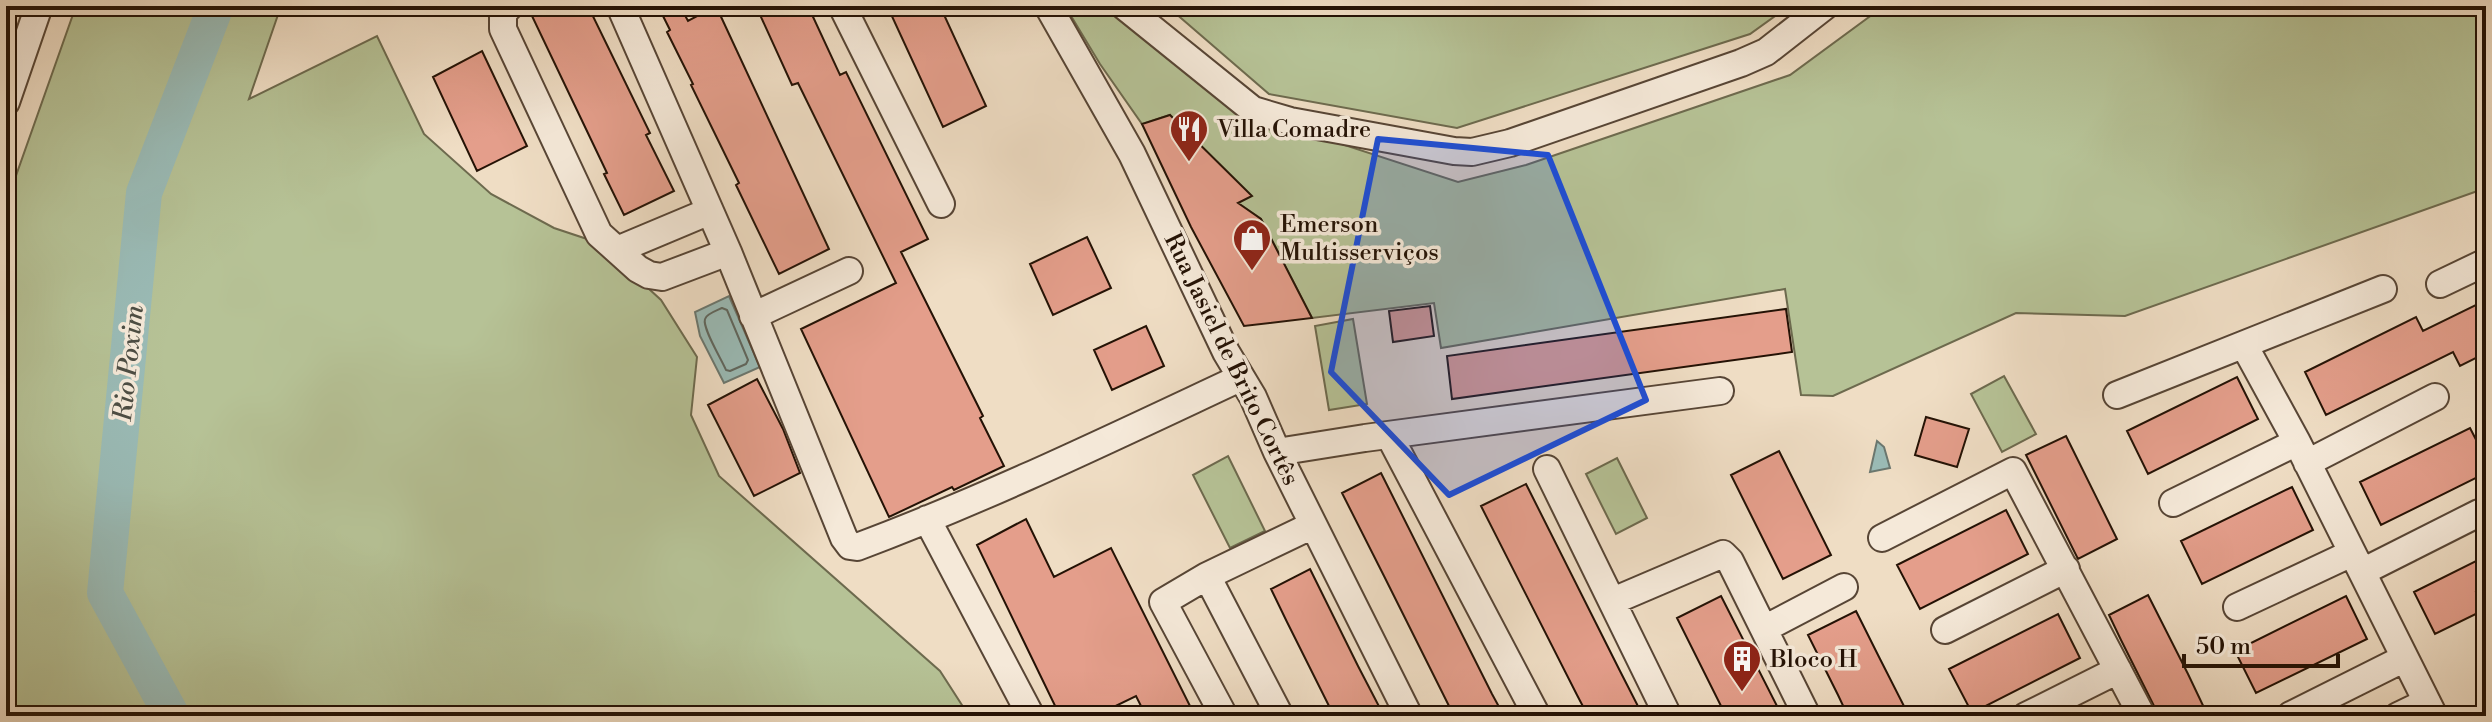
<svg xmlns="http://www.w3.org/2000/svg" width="2492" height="722" font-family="'Libre Bodoni',serif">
	<rect width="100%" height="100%" fill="#efddc4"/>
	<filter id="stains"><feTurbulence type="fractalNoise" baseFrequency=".0025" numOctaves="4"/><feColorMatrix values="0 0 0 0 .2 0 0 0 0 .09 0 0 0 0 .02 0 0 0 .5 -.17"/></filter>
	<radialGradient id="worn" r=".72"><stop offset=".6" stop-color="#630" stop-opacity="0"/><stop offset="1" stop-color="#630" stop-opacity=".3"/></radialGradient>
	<path fill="#b6c296" stroke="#6d6a4e" stroke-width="2" d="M76,6H281L249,99L377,36L424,134L491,194L554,228L599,243L661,300L697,357L691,415L719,476L940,671L969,716H6V204Z
		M1065,6H1114L1243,112L1458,182L1526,165L1790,75L1884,6H2486V188L2125,316L2016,313L1833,396L1801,395L1785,289L1441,348L1434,303L1312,318L1261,219L1238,203L1185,131L1170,115L1142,124L1100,64Z
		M1167,6H1789L1750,34L1457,128L1269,94Z
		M1353,319L1367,404L1329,410L1315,326Z
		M2004,376L2036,434L2002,452L1971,394Z
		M1228,456L1265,531L1230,548L1193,475Z
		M1617,458L1647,518L1616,534L1586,474Z"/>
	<path fill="#9abbb6" stroke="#6b776f" stroke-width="2" d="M729,296L760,367L724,383L700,336L695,312Z
		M1877,441L1884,447L1890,468L1870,472Z"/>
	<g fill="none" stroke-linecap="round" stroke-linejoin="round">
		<path stroke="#5f665e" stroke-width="2" d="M722,308L727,310L748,360L746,364L730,371L726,370C722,360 702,328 705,319C706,314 718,310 722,308Z"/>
		<path stroke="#9abbb6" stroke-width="36" d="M172,716L105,593L144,193L216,6"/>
	</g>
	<path fill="#e49e8b" stroke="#241205" stroke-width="2" d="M553,6H588L650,133L646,135L674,191L624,215L604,174L607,173L532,16Z
		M658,6H680L688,21L716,6L829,249L779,274L736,185L739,183L691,85L693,84L667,32L670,30Z
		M756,6H808L840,75L846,72L928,239L901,252L983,416L980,418L1004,466L954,490L952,487L889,517L801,329L896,283L798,83L792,85Z
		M904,6H940L986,106L943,127L890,12Z
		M482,51L527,146L477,171L433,77Z
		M1170,115L1252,196L1238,203L1261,219L1312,318L1244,326L1191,227L1142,124Z
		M1087,237L1111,288L1053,315L1030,264Z
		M2486,300V353L2460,366L2453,352L2326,415L2305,372L2416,317L2423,331Z
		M1430,306L1434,336L1393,342L1389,311Z
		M1786,309L1792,352L1452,399L1447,356Z
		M1146,326L1164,366L1112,390L1094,350Z
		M2237,377L2258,419L2148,474L2127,431Z
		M757,379L783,429L800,473L754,496L708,405Z
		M1926,417L1969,429L1957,467L1915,455Z
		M2470,428L2486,459V473L2381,525L2360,482Z
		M2066,436L2117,539L2078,559L2026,455Z
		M1779,451L1831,555L1783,579L1731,475Z
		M1381,473L1492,694L1504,716H1454L1384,576L1342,493Z
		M1526,484L1620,671L1643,716H1588L1577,695L1481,506Z
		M2292,487L2313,530L2202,584L2181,541Z
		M2006,510L2028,554L1920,609L1897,565Z
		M1026,519L1054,577L1111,548L1195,716H1156L1153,710L1145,714L1136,696L1095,716H1060L977,545Z
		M2486,556V587L2476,592L2484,610L2435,634L2414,592Z
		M1310,569L1358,666L1384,716H1334L1287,622L1271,589Z
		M2148,595L2188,674L2208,716H2159L2121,640L2109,615Z
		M1721,596L1777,706L1758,716H1726L1677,618Z
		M2346,596L2367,639L2256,693L2235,651Z
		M1856,611L1878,655L1909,716H1858L1854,708L1846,712L1838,695L1808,635Z
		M2058,614L2080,658L1972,713L1949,669Z"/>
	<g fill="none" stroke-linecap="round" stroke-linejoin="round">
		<defs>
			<path id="minor" d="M510,6L503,13V29L599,234L638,269L649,275L662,277L728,252
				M620,6L728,252L844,538L850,546L857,547C988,498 1114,437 1240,378
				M842,6L941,204
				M1048,6L1132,154L1226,352L1253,397L1277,452L1409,716
				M1124,6L1253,110L1290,121L1454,151L1472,152L1510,143L1741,63L1766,52L1825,6
				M6,102L39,6
				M617,250L710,211
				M2440,284L2486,262
				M753,316L849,271
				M2244,345L2297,442L2434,716
				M2117,395L2383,289
				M1389,435L1537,716
				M1277,452L1365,438L1720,391
				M2307,463L2435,397
				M1547,469L1668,716
				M2173,503L2297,442
				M927,519L1031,716
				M1882,538L2013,471L2142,716
				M2362,572L2479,513
				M1207,576L1280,716
				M1613,601L1723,554L1730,561L1807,716
				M2237,607L2352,553
				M1764,629L1844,587
				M1945,630L2066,569
				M2291,715L2405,658
				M1224,716L1163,602L1207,576L1313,525
				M2026,716L2118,670
				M2398,716L2427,702"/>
		</defs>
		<use href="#minor" stroke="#574535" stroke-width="30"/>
		<use href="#minor" stroke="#f5e9d9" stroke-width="26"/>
	</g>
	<path fill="#1d4ed8" fill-opacity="0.2" stroke="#1d4ed8" stroke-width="6" stroke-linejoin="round" d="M1378,139L1548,155L1646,400L1449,495L1331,372Z"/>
	<defs>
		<symbol id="restaurant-pin" viewBox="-11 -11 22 30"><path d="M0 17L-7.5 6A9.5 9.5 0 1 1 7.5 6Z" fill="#8f2418" stroke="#f5e9d9"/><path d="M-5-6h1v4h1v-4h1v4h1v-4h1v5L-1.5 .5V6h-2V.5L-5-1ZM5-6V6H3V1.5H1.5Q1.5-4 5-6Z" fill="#fff"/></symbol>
		<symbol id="shop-pin" viewBox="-11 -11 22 30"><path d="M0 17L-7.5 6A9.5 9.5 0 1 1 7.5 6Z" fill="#8f2418" stroke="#f5e9d9"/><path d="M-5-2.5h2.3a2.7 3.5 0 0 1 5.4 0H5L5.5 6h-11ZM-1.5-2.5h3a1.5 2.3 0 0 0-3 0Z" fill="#fff"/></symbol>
		<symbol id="building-pin" viewBox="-11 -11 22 30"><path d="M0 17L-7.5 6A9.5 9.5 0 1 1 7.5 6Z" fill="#8f2418" stroke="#f5e9d9"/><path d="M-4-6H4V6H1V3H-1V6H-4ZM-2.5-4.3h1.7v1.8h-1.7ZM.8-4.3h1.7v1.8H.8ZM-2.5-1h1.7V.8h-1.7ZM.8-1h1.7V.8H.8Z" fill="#fff"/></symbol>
	</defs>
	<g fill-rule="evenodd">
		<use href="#restaurant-pin" x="1167" y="107" width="44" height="60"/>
		<use href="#shop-pin" x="1230" y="216" width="44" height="60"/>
		<use href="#building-pin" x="1720" y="637" width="44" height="60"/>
	</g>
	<g text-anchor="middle" stroke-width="7" stroke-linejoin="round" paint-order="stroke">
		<g font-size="24" fill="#241205" stroke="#f5e9d9" text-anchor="start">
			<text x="1217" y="137">Villa Comadre</text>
			<text x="1280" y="232">Emerson<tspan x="1280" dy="28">Multisserviços</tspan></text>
			<text x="1770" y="667">Bloco H</text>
		</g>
		<g font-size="24" fill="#241205" stroke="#f5e9d9">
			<text transform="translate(1232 359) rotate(64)" y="8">Rua Jasiel de Brito Cortês</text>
		</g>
		<g font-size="26" font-style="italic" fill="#4d4d43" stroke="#f5e9d9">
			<text transform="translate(128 363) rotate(-84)" y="9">Rio Poxim</text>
		</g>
	</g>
	<rect width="2492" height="722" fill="none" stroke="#efddc4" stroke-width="32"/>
	<rect x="8" y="8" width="2476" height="706" fill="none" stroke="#241205" stroke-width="4"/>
	<rect x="16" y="16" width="2460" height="690" fill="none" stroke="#241205" stroke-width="2"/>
	<path d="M2184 654v12h154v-12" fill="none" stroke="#241205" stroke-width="4"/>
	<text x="2196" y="654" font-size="24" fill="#241205" stroke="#f5e9d9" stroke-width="6" paint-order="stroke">50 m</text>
	<rect width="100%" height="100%" filter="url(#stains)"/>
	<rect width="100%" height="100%" fill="url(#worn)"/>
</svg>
